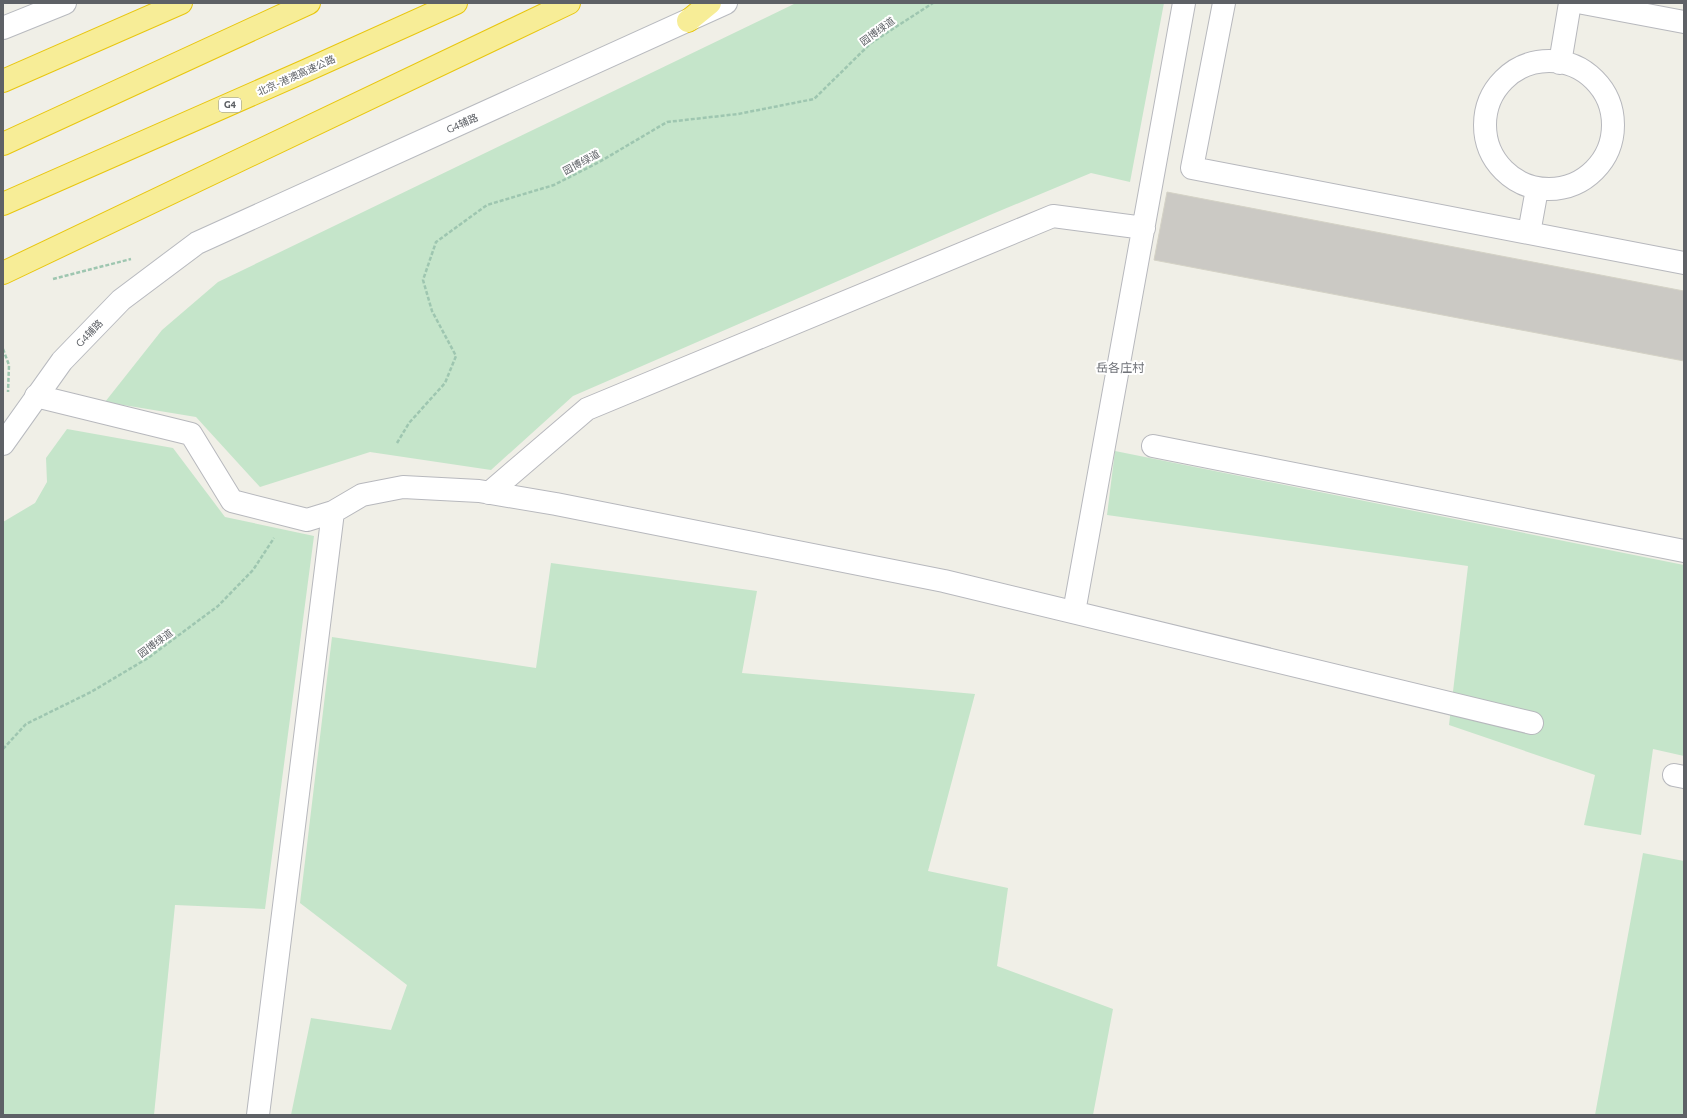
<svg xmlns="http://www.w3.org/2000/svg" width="1687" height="1118" font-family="Commissioner,'Noto Sans SC',sans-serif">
	<rect width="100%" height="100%" fill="#f0efe7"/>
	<path fill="#c5e5ca" d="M796,3H1164L1130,182L1091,173L990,215L573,396L491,470L370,452L260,487L196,417L105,402L162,330L218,282Z
		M67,429L173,448L225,517L314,536L265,909L175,905L154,1115H3V522L35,503L47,482L46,458Z
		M1115,451L1684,565V756L1653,749L1641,835L1584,825L1595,775L1449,725L1468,566L1107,515Z
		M551,563L757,591L742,673L975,694L928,871L1008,888L997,966L1113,1009L1093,1115H291L311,1018L391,1030L407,985L300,903L332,637L536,668Z
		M1643,853L1684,861V1115H1595Z"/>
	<path fill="#cbc9c4" stroke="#d4d2c6" d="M1167,192L1684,291V361L1154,260Z"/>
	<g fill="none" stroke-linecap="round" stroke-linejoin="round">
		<defs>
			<path id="street" d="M1224,3L1192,168L1684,263
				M1583,3L1684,22
				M1485 125a64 64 0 1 1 128 0a64 64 0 1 1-128 0Z
				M1560,63L1570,3
				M1529,233L1537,189
				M36,396L191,434L232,501L307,520L333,512L362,495L403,487L479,491L556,504L944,581L1532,723
				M1153,446L1684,551
				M489,493L587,409L1053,216L1144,228
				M1074,612L1184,3
				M1674,775L1684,777
				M258,1115L333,512"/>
			<path id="secondary" d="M3,28L65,3
				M3,444L62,361L121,300L197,243L726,3"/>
			<path id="highway" d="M688,21L710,3
				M3,81L181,3
				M3,144L309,3
				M3,204L305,71L456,3
				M3,273L569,3"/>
		</defs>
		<use href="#street" stroke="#b7b8bd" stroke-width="24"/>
		<use href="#secondary" stroke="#b8babf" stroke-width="24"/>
		<use href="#highway" stroke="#e8c60e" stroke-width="24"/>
		<path stroke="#9ec6b0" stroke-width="2.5" stroke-dasharray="4 2" stroke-linecap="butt" d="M53,279L131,259
			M3,349L9,365L8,392
			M397,443L409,423L445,383L456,356L432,311L423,280L436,242L487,205L554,185L601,161L667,122L738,114L814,99L871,43L933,3
			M3,749L26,724L91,692L148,658L218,606L253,570L274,538"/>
		<use href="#street" stroke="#fff" stroke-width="22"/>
		<use href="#secondary" stroke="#fff" stroke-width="22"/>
		<use href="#highway" stroke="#f7ed97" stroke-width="22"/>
	</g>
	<g text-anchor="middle" stroke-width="4" stroke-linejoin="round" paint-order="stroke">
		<rect fill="#fff" stroke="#8e9094" stroke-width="1" x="219" y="98" width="22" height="14" rx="3"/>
		<g font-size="9" font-weight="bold" fill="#5e6166">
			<text x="230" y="108">G4</text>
		</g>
		<g font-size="10" fill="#5e6166" stroke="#fff">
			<text transform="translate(877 31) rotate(-36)" y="4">园博绿道</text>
			<text transform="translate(296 75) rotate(-24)" y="4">北京-港澳高速公路</text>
			<text transform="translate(462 123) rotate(-24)" y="4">G4辅路</text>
			<text transform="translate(581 162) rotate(-28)" y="4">园博绿道</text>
			<text transform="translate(89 333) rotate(-46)" y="4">G4辅路</text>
			<text transform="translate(155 643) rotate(-36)" y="4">园博绿道</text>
		</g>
		<g font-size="12" fill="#6f7278" stroke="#fff">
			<text x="1120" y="372">岳各庄村</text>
		</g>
	</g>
	<rect width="1687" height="1118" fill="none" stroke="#5e6166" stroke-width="8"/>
</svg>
